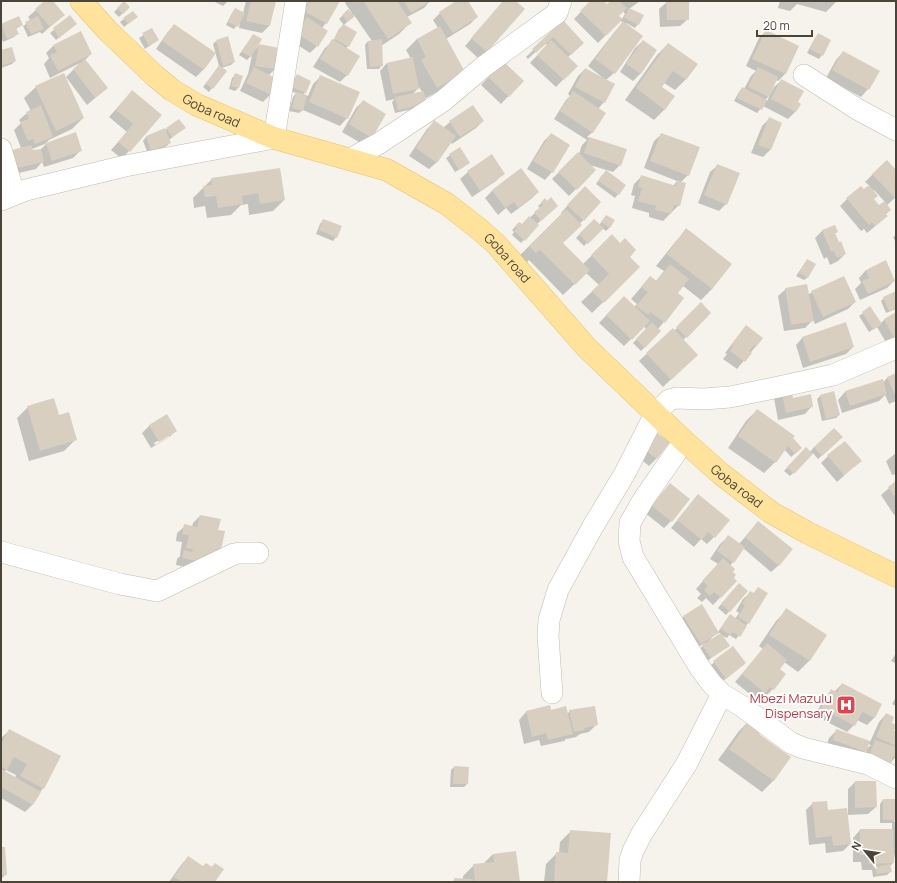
<svg xmlns="http://www.w3.org/2000/svg" width="897" height="883" font-family="Manrope,sans-serif">
	<rect width="100%" height="100%" fill="#f6f3ec"/>
	<path fill="#0003" fill-rule="evenodd" d="M46,1H52L63,15L42,34L40,32L28,37L23,26L31,21L28,17Z
		M213,1H228L223,6Z
		M246,1H275L269,26L262,33L239,28L240,21L234,29L226,25L232,13L235,9L243,13Z
		M306,1H339L326,23L322,28L317,46L310,53L290,40L303,22L298,19L308,2Z
		M347,1H430L424,8L407,17L410,23L399,34L381,46L382,65L379,69H367L365,45L368,41H372L354,15L343,26L356,32L346,49L347,75L340,82L313,67L325,48L333,41L339,29L344,25L339,19L348,10L351,14L352,13L345,3Z
		M458,1H467L477,17L470,24L446,39L453,83L424,99L422,107L395,113L392,102L395,99L386,101L380,71L387,63L411,59L406,50L417,39L438,28L433,20L440,13ZM419,87L422,92L412,95Z
		M504,1H514L487,52L479,59L465,46Z
		M591,1H602L607,6L612,1H640L629,9L638,24L635,28L626,23L614,73L606,80L604,102L598,109L593,132L587,137L625,150L620,165L613,172L590,165L595,170L569,196L552,179L578,153L579,154L582,145L587,140L554,119L566,100L570,96L568,94L578,76L585,69L601,78L602,77L588,66L616,30L623,22L620,21L598,43L574,19ZM623,11L625,14L622,19L618,16Z
		M665,1H690L688,4V19L680,26L660,27L659,9L667,2Z
		M780,1H837L826,12L797,4L790,11L778,8Z
		M124,2L129,7L119,17L114,12Z
		M18,17L22,25L16,29L17,34L14,37L3,42L1,37V25Z
		M70,17L72,27L56,40L50,33Z
		M137,17L124,27L120,22L124,19Z
		M563,21L583,43L568,57L576,66L556,87L530,63L547,45L545,43L528,59L526,57Z
		M174,25L204,69L196,77L156,49L167,33Z
		M152,29L158,40L145,49L139,38Z
		M766,31L798,46L785,74L778,81L775,80L770,95L765,100L767,101L774,87L782,80L797,103L799,104L795,112L788,119L763,106L757,113L734,101L739,92L742,88L744,89L751,76L756,71L746,66L759,38Z
		M81,33L91,54L85,60L107,88L87,105L66,77L80,63L50,78L44,64L49,58L46,53L53,46Z
		M818,34L822,55L819,59L807,53L815,38Z
		M253,35L256,49L259,45L275,69L268,76L277,80L270,95L263,102L240,91L248,74L252,55L247,60L239,55Z
		M216,41L234,62L231,65L221,68L225,71L209,92L203,87L219,66L213,44Z
		M643,41L640,74L633,81L620,72L635,48Z
		M668,44L686,79L675,90L664,83L660,87L665,109L654,120L625,100L657,55Z
		M1,51L15,61L12,64L1,68Z
		M843,52L868,89L861,97L826,78L836,60Z
		M503,62L523,81L501,104L481,85Z
		M235,75L238,88L235,91L229,89L232,78Z
		M297,75L305,93L302,95L308,96L313,84L320,77L347,118L340,126L303,110L299,113L289,111L293,97L296,93L288,90L294,79Z
		M36,87L83,118L72,129L49,140L45,144L32,149V152L40,150L46,144L75,134L81,150L73,158L44,167L42,162L36,169L10,175L21,148L14,130L21,123L19,120L27,113L31,111L24,98Z
		M132,91L160,115L122,159L111,150L127,132L109,117Z
		M363,101L371,138L364,145L342,132L356,108Z
		M769,119L781,123L770,150L763,157L751,153L762,126Z
		M483,121L476,128L452,144L451,142L437,162L429,169L409,156L427,129L434,122L443,128L450,122Z
		M184,128L169,140L170,142L167,146L148,154L143,141L146,137L167,129Z
		M551,134L552,172L545,180L527,169L544,141Z
		M662,134L688,175L681,182L679,205L663,221L649,217V213L632,208L635,196L631,195L634,184L642,176L673,186L677,181L644,168L654,141Z
		M460,149L465,166L455,172L446,158Z
		M492,156L503,174L496,181L472,197L460,179L468,172Z
		M886,161L896,171V197L886,206L890,210L885,215L887,216L879,223L867,233L864,229L861,231L840,206L847,199L870,186L865,182ZM874,190L885,202L879,207L873,199V191Z
		M718,165L726,204L719,211L698,203L710,172Z
		M521,169L538,192L531,199L511,214L506,208L498,215L485,198L492,191Z
		M602,175L625,185L615,198L596,184Z
		M212,179L284,200L273,211L249,215L248,204L241,205L231,215L207,218L205,206L194,208L193,198Z
		M577,195L600,202L562,243L583,264L612,236L628,257L639,267L592,313L581,302L599,285L586,273L563,295L529,260L525,264L518,257L562,214L561,213Z
		M545,200L554,209L537,224L538,225L521,243L512,235L514,232L512,230L519,223L521,226L540,208L538,206Z
		M606,216L613,221L609,228L606,231L602,228L584,246L576,238L594,220L599,225Z
		M323,220L336,237L333,241L316,234L320,224Z
		M834,226L837,232L834,234L845,254L838,261L830,265L827,257L824,259L815,238L822,231Z
		M687,230L731,264L712,289L701,300L683,286L677,294L683,299L658,329L660,331L641,351L633,343L646,329L644,326L624,346L599,323L616,305L634,307L637,304L631,299L650,277L656,281L664,271L656,266L676,241Z
		M896,235V243L893,237Z
		M807,260L808,277L804,280L796,276Z
		M866,270L894,281L887,288L860,300L855,289L861,283L859,278Z
		M786,289L808,295L812,292L855,302L848,309L815,324L813,320L805,328L784,331L778,296Z
		M896,292V309L886,313L881,301L884,298Z
		M701,304L710,313L683,340L689,362L663,387L639,361L673,329L674,331Z
		M870,308L880,324L884,320L896,313V339L887,344L877,327L869,332L859,316Z
		M746,326L756,346L737,369L723,359L727,354L725,353Z
		M803,337L853,347L846,354L803,368L796,345Z
		M896,374V401L889,404L885,395L879,401L842,413L838,400L845,392L882,381L883,383L887,378Z
		M781,391L792,399L812,406L805,414L778,420L774,398Z
		M833,392L839,415L836,418L822,421L817,399L820,396Z
		M28,407L75,440L64,451L29,461L17,418Z
		M757,410L792,438L798,451L791,457L784,449L775,462L764,473L728,448L746,421Z
		M167,416L176,431L168,438L151,448L142,433L149,426ZM169,435V437L155,445L154,443Z
		M653,431L657,458L649,466L634,454Z
		M842,437L818,459L813,453L790,476L784,471L806,448L810,452L814,447Z
		M896,453V474L892,475L886,461Z
		M828,456L860,461L837,482L821,463Z
		M896,482V513L894,515L881,495Z
		M670,484L671,521L664,528L645,513Z
		M698,495L714,537L707,544L701,539L694,547L671,528Z
		M200,516L217,531L220,549L199,570L176,565L177,559L181,555H180L182,542L176,541L177,533L185,526L192,527L193,523Z
		M751,530L779,565L771,572L743,548L730,566L732,578L736,581L713,605L706,598L702,602L697,598L701,594L696,589L718,564L710,559L720,544L728,537L739,544Z
		M736,587L747,591L726,615L718,608Z
		M758,588L748,623L736,639L729,635L727,638L721,635L728,646L707,661L700,649L705,643L693,650L677,624L684,616L717,632L708,642L721,634L718,632L727,619L730,616L735,619L739,613L736,611L743,599L751,592L753,594Z
		M787,610L826,635L809,661L798,672L784,662L779,669L773,689L766,696L763,694L757,700L735,682L763,649L759,646L776,621Z
		M733,647L745,663L718,685L706,669Z
		M896,653V663H895L891,661Z
		M842,684L881,704L874,718L867,725L857,720L854,725L847,732L815,716L824,698L831,691L834,692Z
		M896,697V706L892,704Z
		M549,707L550,711L567,714L570,711L597,724L589,732L580,734L576,737L567,739V738L564,741L541,746L539,740L524,744L519,720L526,712Z
		M886,714L890,723L895,725L896,722V728H895L893,731L896,733V747L895,748H896V757L883,770L863,763L867,749L858,758L826,748L829,738L836,731L870,742L879,722ZM868,744L871,745L865,750Z
		M750,720L758,735L790,757L773,781L762,792L718,760L739,731Z
		M10,730L43,788L32,805L25,812L1,798V738ZM6,770L16,775L15,778L4,772Z
		M454,767L468,768L467,784L464,787H450L451,770Z
		M855,782L876,807L868,814L847,815L850,844L843,851L826,853L825,843L809,845L806,810L813,803L827,811L848,814V789Z
		M883,800H894V822L896,820V867L894,854H893V863L890,866V872L887,875L873,877L872,870H862L861,862H853V838L860,830H892V823H880V804Z
		M571,831L606,882H544L546,864L557,853H559L560,842Z
		M1,848L6,874L1,879Z
		M493,854L519,882H452L455,879L463,880V876L474,865L483,864Z
		M188,857L202,867L211,868L215,864L214,882H169L181,865Z"/>
	<path fill="#d8cfc1" d="M44,1H53L65,15L50,27L35,9Z
		M124,1L130,7L123,14L117,8Z
		M251,1H276L270,26L246,21Z
		M310,1H340L327,24L304,11Z
		M363,1H397L412,23L388,39Z
		M404,1H431L411,13Z
		M456,1H468L478,17L453,33L439,12Z
		M503,1H516L525,9L487,52L471,38Z
		M590,1H604L607,4L611,1H619L627,8L619,16L623,19L606,36L580,11Z
		M666,1H689V20H667Z
		M235,8L245,13L238,27L228,22Z
		M629,8L644,15L639,25L624,18Z
		M348,9L355,16L348,22L342,15Z
		M133,11L138,17L128,24L123,18Z
		M70,15L77,24L59,38L53,28Z
		M19,16L23,25L16,28L19,34L7,39L1,24Z
		M38,16L44,29L31,34L25,22Z
		M307,17L328,31L318,47L297,33Z
		M563,20L584,43L571,55L553,37L536,53L532,49Z
		M623,21L643,36L615,74L595,59Z
		M174,24L216,53L204,70L162,41Z
		M343,24L357,32L349,47L334,39Z
		M440,26L465,72L437,88L421,60L426,57L417,39Z
		M152,28L159,40L149,46L142,33Z
		M766,30L799,46L786,74L752,59Z
		M81,31L92,54L58,71L50,55L57,52L53,45Z
		M818,33L831,40L823,56L810,49Z
		M253,34L262,39L251,57L242,52Z
		M228,36L235,62L223,66L216,40Z
		M332,39L360,56L348,76L320,59Z
		M382,39L383,66L370,67L368,41Z
		M551,40L578,66L564,80L537,55Z
		M643,40L657,50L641,74L626,64Z
		M668,43L698,64L686,80L673,71L662,87L675,96L665,110L636,88Z
		M259,44L279,48L276,69L255,66Z
		M12,47L16,61L1,66V50Z
		M843,51L880,71L869,90L832,70Z
		M413,57L419,89L393,94L387,63Z
		M85,59L108,88L95,98L73,69Z
		M503,61L524,81L509,97L488,77Z
		M219,65L227,71L213,89L206,84Z
		M254,67L279,80L271,95L246,83Z
		M758,67L778,77L769,97L748,87Z
		M585,68L615,84L605,103L575,87Z
		M64,73L84,118L56,131L35,86Z
		M235,73L243,76L239,88L231,86Z
		M297,74L311,81L306,93L291,87Z
		M320,75L360,92L348,119L309,102Z
		M781,79L804,91L798,102L801,104L796,112L771,99Z
		M742,87L767,100L762,110L737,98Z
		M132,90L162,115L130,152L118,142L133,124L116,110Z
		M424,91L426,104L398,110L395,97Z
		M573,91L606,113L593,133L560,111Z
		M296,92L307,95L303,111L292,108Z
		M363,100L386,114L372,138L349,124Z
		M41,105L53,137L35,144L33,139L28,141L20,122L29,119L26,112Z
		M473,105L484,121L460,137L449,121Z
		M769,117L782,123L771,150L758,145Z
		M179,119L186,128L172,137L166,128Z
		M434,120L456,136L437,163L416,148Z
		M165,128L171,143L151,151L146,136Z
		M76,132L82,151L52,161L46,143Z
		M551,133L570,145L553,173L533,161Z
		M661,133L700,147L689,176L650,161Z
		M589,137L627,149L621,166L584,153Z
		M31,145L33,150L41,149L44,162L17,168L12,150Z
		M460,147L470,163L459,170L449,154Z
		M578,152L596,170L577,190L558,172Z
		M492,154L505,174L480,191L467,171Z
		M887,160L896,170L895,198L872,174Z
		M717,164L740,173L727,205L704,195Z
		M280,168L285,200L260,204L258,193L242,196L243,204L218,208L216,196L205,197L203,186L212,185L211,178Z
		M521,168L539,192L518,208L514,202L505,208L492,190Z
		M606,170L626,185L619,195L598,181Z
		M641,175L676,186L677,180L686,183L680,206L674,205L671,214L655,210L656,206L638,201L642,188L638,187Z
		M869,185L878,196L874,199L879,205L885,201L891,210L886,214L888,216L875,226L872,222L869,225L846,198L861,186L864,189Z
		M585,186L601,202L584,221L567,205Z
		M551,197L558,206L541,221L534,212L543,205L541,202L545,198L547,201Z
		M566,209L582,225L563,243L590,270L575,285L540,250L536,253L529,246Z
		M606,215L615,220L610,228L601,222Z
		M529,216L539,225L525,241L514,231L517,228L515,226L519,222L522,224Z
		M323,219L342,226L337,238L319,230Z
		M594,219L604,228L588,244L579,234Z
		M835,225L838,232L835,233L839,242L841,241L846,254L837,258L834,251L831,252L822,230Z
		M686,228L732,264L712,289L667,254Z
		M612,234L620,243L625,238L636,250L630,257L640,267L604,303L592,291L609,274L591,255Z
		M807,259L816,264L808,278L799,273Z
		M886,260L895,281L868,294L862,281L869,278L866,270Z
		M670,264L689,279L678,293L684,298L665,323L650,312L648,315L636,306L648,292L641,287L650,276L657,281Z
		M844,276L856,302L823,317L811,291Z
		M807,284L814,321L791,325L785,288Z
		M896,291V308L889,311L883,297Z
		M624,296L650,321L632,340L606,315Z
		M701,302L711,313L687,338L676,327Z
		M870,306L882,324L873,330L862,312Z
		M896,312V337L894,338L884,319Z
		M652,322L661,331L645,348L636,339Z
		M846,322L854,347L810,362L802,337Z
		M746,325L763,338L756,347L754,345L749,351L752,353L745,362L730,351L733,346L731,345Z
		M673,328L698,355L671,380L646,353Z
		M896,373V398L887,377Z
		M883,379L887,394L850,406L845,391Z
		M791,388L793,398L811,394L813,407L786,413L781,390Z
		M834,391L840,415L826,419L820,395Z
		M54,398L59,415L69,412L77,440L40,451L27,406Z
		M757,409L795,436L793,438L802,448L795,454L788,446L776,463L738,436Z
		M167,414L177,431L159,442L149,425Z
		M834,428L843,437L822,456L814,447Z
		M653,430L670,442L657,459L641,447Z
		M845,441L862,461L844,475L827,455Z
		M806,447L813,454L794,474L787,467Z
		M896,481V499L888,487Z
		M670,483L690,499L672,522L652,506Z
		M698,494L730,520L715,538L708,532L702,540L677,520Z
		M200,515L221,519L218,530L225,531L221,550L216,549L214,559L207,563L182,558L184,550L192,552L193,549L186,548L189,535L182,534L184,524L197,527Z
		M758,521L793,549L779,566L745,537Z
		M728,535L745,547L734,563L717,551Z
		M723,558L735,569L733,572L736,575L734,578L737,581L721,598L714,592L710,596L704,590L708,586L702,581Z
		M739,583L748,591L730,612L721,604Z
		M758,587L768,593L749,624L738,617L745,605L742,604L750,591L754,593Z
		M702,604L719,633L701,644L683,616Z
		M786,608L827,635L810,661L769,635Z
		M730,614L747,626L740,637L733,632L731,635L720,629Z
		M721,633L730,646L711,658L702,645Z
		M767,643L787,660L780,669L786,674L774,690L770,687L765,693L742,674Z
		M733,646L746,663L726,679L713,661Z
		M842,683L882,704L875,718L862,712L855,726L821,708L831,689L837,693Z
		M550,705L551,710L566,706L573,734L548,740L546,733L532,737L526,711Z
		M595,706L598,725L584,728L585,730L574,732L569,710Z
		M886,713L894,717L892,723L896,725L894,731L896,732V746L876,737Z
		M750,719L764,729L759,734L791,757L774,781L729,749Z
		M9,729L61,756L44,789L20,776L27,764L14,757L7,770L1,766V745Z
		M836,729L870,741L866,752L833,740Z
		M875,740L896,747V757L893,756L891,763L869,756Z
		M454,766L469,767L468,784H453Z
		M1,769L41,792L33,805L1,787Z
		M855,781H876L877,807L855,808Z
		M883,799H895V820H883Z
		M827,801L828,810L847,808L851,844L833,846L832,836L816,838L812,802Z
		M860,829H893L894,863L869,864L868,855H860Z
		M570,830L611,833L607,882H554L556,852L568,853Z
		M1,847H5L7,875H1Z
		M516,851L520,882H475L473,864L494,862L493,854Z
		M188,856L203,866L206,863L212,867L215,863L224,869L215,882H182L174,877Z
		M890,864L892,872L877,874L875,867Z
		M454,878L473,879V882H454Z"/>
	<g fill="none" stroke-linecap="round" stroke-linejoin="round">
		<defs>
			<path id="minor" d="M804,75L857,109L896,130
				M1,149L14,194
				M350,159L378,144L443,101L483,67L557,13L561,1
				M1,200L26,190L125,166L274,138L296,1
				M684,441L643,500L630,523L629,541L633,557L700,668L712,684L722,694L743,707L791,743L803,748L868,764L896,778
				M1,552L120,584L157,591L234,554L240,553H258
				M552,693L548,636L549,620L558,590L592,528L625,473L655,414L669,400L676,398L704,399L730,397L774,388L833,375L896,348
				M629,882L630,860L633,851L641,835L687,763L722,694"/>
			<g id="major">
				<path id="s1" d="M81,1L107,30L155,76L172,90L197,105L274,138L387,170L447,204L479,229L496,244L587,348L684,441L721,474L772,513L808,533L896,576"/>
			</g>
		</defs>
		<use href="#minor" stroke="#c2bbae" stroke-width="22"/>
		<use href="#major" stroke="#e6c16a" stroke-width="23"/>
		<use href="#minor" stroke="#fff" stroke-width="21"/>
		<use href="#major" stroke="#ffe39c" stroke-width="22"/>
	</g>
	<defs>
		<symbol id="hospital-square" viewBox="-11 -11 22 22"><rect x="-9" y="-9" width="18" height="18" rx="4" fill="#e0444e" stroke="#fff"/><path d="M-5-5h3v3.5h4V-5h3V5h-3V1.5h-4V5h-3Z" fill="#fff"/></symbol>
	</defs>
	<g fill-rule="evenodd">
		<use href="#hospital-square" x="835" y="694" width="22" height="22"/>
	</g>
	<g text-anchor="middle" stroke-width="4" stroke-linejoin="round" paint-order="stroke">
		<g font-size="13" fill="#4b4439" stroke="#fff">
			<text dy="5" stroke="none"><textPath href="#s1" startOffset="172">Goba road</textPath></text>
			<text dy="5" stroke="none"><textPath href="#s1" startOffset="508">Goba road</textPath></text>
			<text dy="5" stroke="none"><textPath href="#s1" startOffset="832">Goba road</textPath></text>
		</g>
		<g font-size="13" fill="#be3a42" stroke="#fff" text-anchor="end">
			<text x="832" y="703">Mbezi Mazulu<tspan x="832" dy="15">Dispensary</tspan></text>
		</g>
	</g>
	<rect width="897" height="883" fill="none" stroke="#4b4439" stroke-width="4"/>
	<g transform="translate(865 851) rotate(300)" stroke="#ffffff" stroke-width="3" paint-order="stroke">
	<path d="M0-3L7 15L0 10L-7 15Z" fill="#4b4439"/>
	<text y="-6" font-size="11" font-weight="bold" text-anchor="middle" fill="#4b4439">N</text>
	</g>
	<path d="M757 30v6h55v-6" fill="none" stroke="#4b4439" stroke-width="2"/>
	<text x="763" y="30" font-size="12" fill="#4b4439" stroke="#ffffff" stroke-width="3" paint-order="stroke">20 m</text>
</svg>
